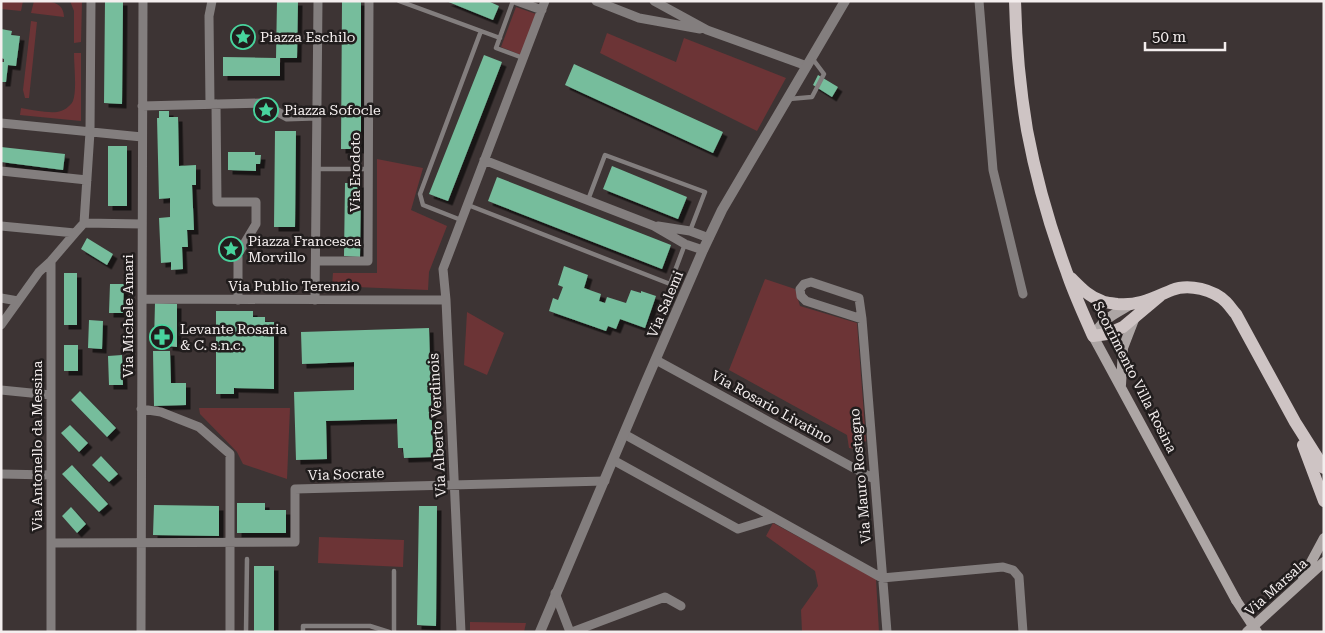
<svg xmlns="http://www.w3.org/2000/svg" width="1325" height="633" font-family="'Roboto Serif',serif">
	<defs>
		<filter id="shadow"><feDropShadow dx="4.5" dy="4.5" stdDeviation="0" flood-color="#0009"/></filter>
	</defs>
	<rect width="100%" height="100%" fill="#3d3434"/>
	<path fill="#6c3436" d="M1,1H23L21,11L1,9Z
		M34,1C46,1 64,0 64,17L31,13Z
		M70,1H82L81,42L74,43V11Z
		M516,7L536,14L521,55L501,47Z
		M31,21L37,22L29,98H25L23,90Z
		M607,33L676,62L684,38L786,78L757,131L600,53Z
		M74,53H81V121L20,115L21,108C33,110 46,113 57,112C63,111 70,107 73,101C77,90 74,65 74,53Z
		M377,159L423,168L411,210L447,226L429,272L428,290L332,286L333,273H377Z
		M765,279L795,289L800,306L857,323L866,441L856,449L849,448L847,435L729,370Z
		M467,312L504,333L487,375L464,365Z
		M199,408H290L287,479L243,464L237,452L200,414Z
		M773,523L876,579L879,632H802L801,610L818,586L815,571L766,536Z
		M319,537L404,540L403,567L318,563Z
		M470,622L526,623L524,632H470Z"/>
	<path fill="#76bd9c" filter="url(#shadow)" d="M105,1H123L122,104L104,103Z
		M277,1H298L297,58H280V76H223V57L276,58Z
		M342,1H361V149H341Z
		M446,1H488L499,6L493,20Z
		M1,29L12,31L11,35L20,36L16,66L8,65L6,82H1V62H4V59L1,58Z
		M484,55L502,62L448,201L429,194Z
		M574,64L723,132L713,153L565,85Z
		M818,75L838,87L832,97L813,85Z
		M159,111H169V117H178L179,166L196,165V185H192L194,230H187L188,247H182L183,269L171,270V262L161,263L159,218L170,217V198L159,199L157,118H159Z
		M275,131H296L295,227H274Z
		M108,146H127V206H108Z
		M1,147L65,154L63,170L1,162Z
		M228,152H255V155H261L260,164H256V171L228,170Z
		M612,166L687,197L678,219L603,189Z
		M497,177L671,245L662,269L488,201Z
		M345,183H361L360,257L344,256Z
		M87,238L113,254L107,265L81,249Z
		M564,266L588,275L584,288L601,294L599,301L605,303L607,297L626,303L631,290L641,293V291L656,296L645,328L620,319L616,329L608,326L606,331L549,311L553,298L558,300L563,287L558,285Z
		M64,273H77V325H64Z
		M110,284H124L123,313H109Z
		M155,303L177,304V347L168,346V343L154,342Z
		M216,311H253V317H265V322H274V389L234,388V394H216Z
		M89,320L103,321L102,349L88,348Z
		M429,328L433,457L404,458L403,448H398L397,419L326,421L327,459L296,460L294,392L354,390V362L302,364L301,332Z
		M64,345H78V371H64Z
		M153,351H170L171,383H186V405L154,406Z
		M122,355L123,385H109L108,356Z
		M80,391L116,428L107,437L71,400Z
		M70,425L88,443L79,452L61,433Z
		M101,456L118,474L109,482L92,465Z
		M72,465L108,504L99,512L62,474Z
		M237,503H265V510H286V533H237Z
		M154,505L219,506V536L153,535Z
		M419,506H437L436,626L417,625Z
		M71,507L86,524L77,533L62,516Z
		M254,566H274V632H254Z"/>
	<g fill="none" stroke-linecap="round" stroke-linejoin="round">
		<path stroke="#837e7e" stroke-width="4.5" d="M399,1L500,38
			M513,1L496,48L523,58
			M789,99L812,97L824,74L812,58
			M317,169H369
			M588,200L605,155L705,192L690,231
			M468,205L670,284L685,244
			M461,220L423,205L420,194L481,31
			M246,632L247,559
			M303,632V626H370L389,632
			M394,632V571"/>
		<path stroke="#837e7e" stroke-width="9" d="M517,1L542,10
			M596,1L639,18L700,29
			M654,1L707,30L807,66
			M979,1L993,170L1023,294
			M210,104L209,16L212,1
			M216,104L217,202H256V224L238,254V300
			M142,106L261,103L287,117L317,116
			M1,123L142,137
			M484,160L654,226L685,244L703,250
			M1,171L87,180
			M84,223L90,132L91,1
			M1,226L75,233L84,223L142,224
			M658,226L690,231L709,238
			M51,261V632
			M316,261H368L369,1
			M1,298L18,301
			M142,299L446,300
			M315,300L318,1
			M862,319L806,301L801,296L800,289L804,284L811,282L859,298L862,319L887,632
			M1,325L39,272L51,261L75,233
			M656,360L874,479
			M1,390L51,395
			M141,409L161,412L199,427L230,454V632
			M624,434L882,578L1003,567L1013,570L1019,577L1023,632
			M613,460L738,529L774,518
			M1,474L51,475
			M51,543L295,542V489L605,481
			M555,593L570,632
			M141,632L143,1
			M461,632L446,300L443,269L545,1
			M572,632L665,597L681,606"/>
		<path stroke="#837e7e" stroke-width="10" d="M540,632L645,384L703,250L722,210L845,1"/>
		<path stroke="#ada6a5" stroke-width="10" d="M1130,305C1113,315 1104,318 1093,336L1236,600
			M1121,385L1123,348L1135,317
			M1303,577L1324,538
			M1247,632L1324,562"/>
		<path stroke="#cec4c4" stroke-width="12" d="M1015,1C1016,44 1020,88 1027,130C1036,178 1050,227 1067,273C1074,294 1084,315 1093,336L1107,334L1123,327L1160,296
			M1071,278C1080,287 1089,297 1102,301C1106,303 1112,303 1117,304C1139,306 1153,298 1172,290C1189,283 1214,290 1226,302C1230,306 1233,311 1236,314L1295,422L1324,468
			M1303,445L1324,501"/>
		<path stroke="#ada6a5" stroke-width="10" d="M1236,600L1257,632"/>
	</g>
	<defs>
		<symbol id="sight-ring" viewBox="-11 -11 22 22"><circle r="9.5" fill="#211d1d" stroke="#48d49d" stroke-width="1.5"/><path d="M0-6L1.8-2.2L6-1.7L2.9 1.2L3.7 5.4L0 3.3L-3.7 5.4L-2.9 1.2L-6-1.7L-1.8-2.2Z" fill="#48d49d"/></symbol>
		<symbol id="pharmacy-ring" viewBox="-11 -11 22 22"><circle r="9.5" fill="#211d1d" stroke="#48d49d" stroke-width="1.5"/><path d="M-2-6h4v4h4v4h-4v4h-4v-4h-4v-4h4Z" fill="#48d49d"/></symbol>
	</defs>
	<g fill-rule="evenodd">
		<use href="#sight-ring" x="229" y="23" width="28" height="28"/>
		<use href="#sight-ring" x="252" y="96" width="28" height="28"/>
		<use href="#sight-ring" x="217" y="235" width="28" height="28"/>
		<use href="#pharmacy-ring" x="148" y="323" width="28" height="28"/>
	</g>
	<g text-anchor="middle" stroke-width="5" stroke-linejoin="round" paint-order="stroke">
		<g font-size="14" fill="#f4eeee" stroke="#211d1d" text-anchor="start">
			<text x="260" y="42">Piazza Eschilo</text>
			<text x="284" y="115">Piazza Sofocle</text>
			<text x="248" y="246">Piazza Francesca<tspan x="248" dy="16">Morvillo</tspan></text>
			<text x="180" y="334">Levante Rosaria<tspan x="180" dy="16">&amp; C. s.n.c.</tspan></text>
		</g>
		<g font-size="14" fill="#f4eeee" stroke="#211d1d">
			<text transform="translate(355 172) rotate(-90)" y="5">Via Erodoto</text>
			<text x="294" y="291">Via Publio Terenzio</text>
			<text transform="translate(665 304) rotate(-67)" y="5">Via Salemi</text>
			<text transform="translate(128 316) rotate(-90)" y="5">Via Michele Amari</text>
			<text transform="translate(1135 377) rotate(63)" y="5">Scorrimento Villa Rosina</text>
			<text transform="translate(772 407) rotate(29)" y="5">Via Rosario Livatino</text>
			<text transform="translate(437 425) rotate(-93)" y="5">Via Alberto Verdinois</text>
			<text transform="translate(37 446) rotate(-90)" y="5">Via Antonello da Messina</text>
			<text transform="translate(346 474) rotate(-2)" y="5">Via Socrate</text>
			<text transform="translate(860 476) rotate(-95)" y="5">Via Mauro Rostagno</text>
			<text transform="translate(1276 587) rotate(-42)" y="5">Via Marsala</text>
		</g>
	</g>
	<rect width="1325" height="633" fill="none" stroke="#f4eeee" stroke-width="5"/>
	<path d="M1145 42v8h80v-8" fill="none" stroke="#f4eeee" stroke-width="2.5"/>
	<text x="1152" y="42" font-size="15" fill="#f4eeee" stroke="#211d1d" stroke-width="4" paint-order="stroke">50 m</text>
</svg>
